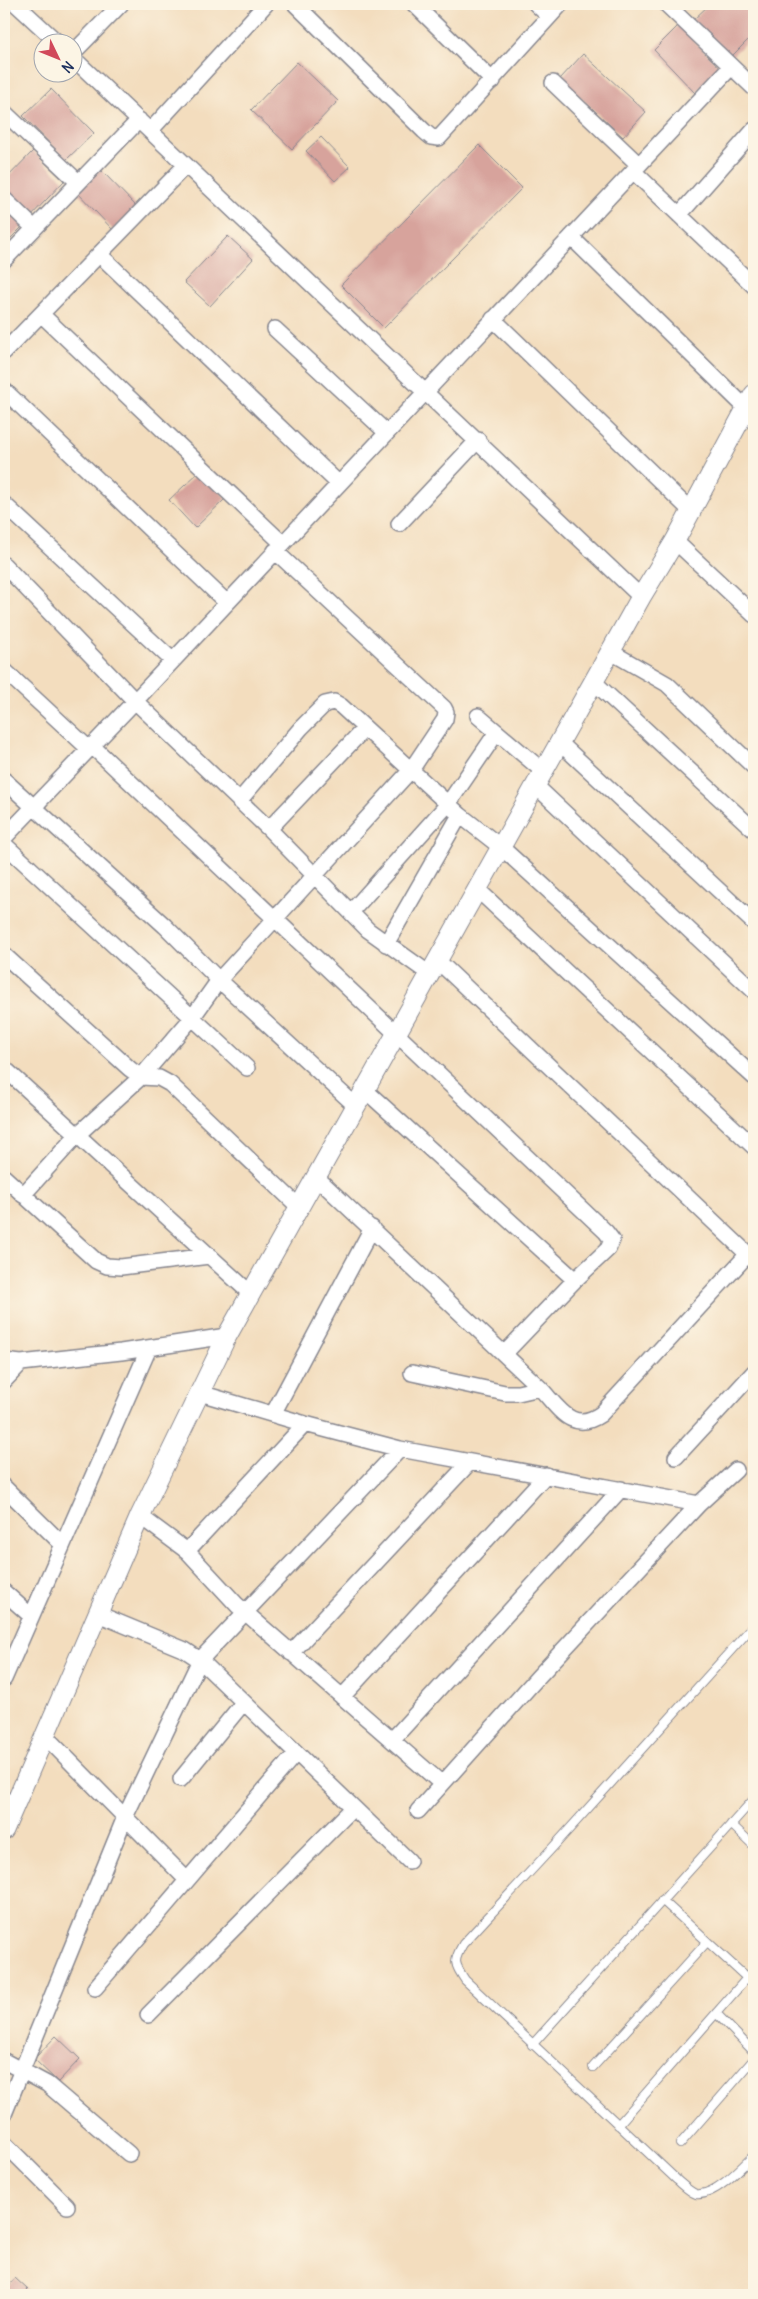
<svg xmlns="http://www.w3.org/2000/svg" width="758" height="2299" font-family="Delius,sans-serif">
	<rect width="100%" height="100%" fill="#fcf5e5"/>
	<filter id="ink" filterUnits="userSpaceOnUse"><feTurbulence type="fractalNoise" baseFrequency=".02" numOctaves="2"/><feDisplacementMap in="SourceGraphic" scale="10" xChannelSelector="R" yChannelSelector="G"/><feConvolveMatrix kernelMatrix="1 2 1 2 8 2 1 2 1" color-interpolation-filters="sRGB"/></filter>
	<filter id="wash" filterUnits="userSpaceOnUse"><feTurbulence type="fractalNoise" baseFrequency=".0096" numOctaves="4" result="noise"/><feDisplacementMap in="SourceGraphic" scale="20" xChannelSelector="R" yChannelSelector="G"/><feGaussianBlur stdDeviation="1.12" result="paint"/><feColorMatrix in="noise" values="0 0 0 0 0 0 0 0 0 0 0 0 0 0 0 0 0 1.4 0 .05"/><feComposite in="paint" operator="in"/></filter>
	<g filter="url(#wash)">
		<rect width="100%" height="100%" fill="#f3ddbe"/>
		<g id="blocks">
			<path fill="#d7a39c" d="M681,4H692L687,9Z
				M710,4H747L754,11V34L729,59L692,21Z
				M679,25L721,68L695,93L654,50Z
				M583,54L646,112L623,137L560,79Z
				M297,62L338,101L292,149L251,110Z
				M51,89L94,133L66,160L23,116Z
				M321,137L350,167L335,181L306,151Z
				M479,145L522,188L384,328L341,285Z
				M33,151L64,181L30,217L4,190V181Z
				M100,169L137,207L113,230L77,192Z
				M4,206L23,226L4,245Z
				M228,236L253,259L210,306L184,282Z
				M200,471L226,498L195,528L169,500Z
				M56,2036L80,2059L58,2082L34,2059Z
				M15,2278L28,2290L23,2295H4V2291Z"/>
		</g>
	</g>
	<g filter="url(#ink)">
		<use href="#blocks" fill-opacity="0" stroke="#87868e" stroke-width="1"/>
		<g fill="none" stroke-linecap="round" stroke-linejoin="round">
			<defs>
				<path id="service" d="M754,1625L554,1846L463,1944C453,1961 454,1963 465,1980L677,2180C683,2185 690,2192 696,2194C714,2197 742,2167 754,2155
					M731,1824L754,1846
					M662,1900L747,1978
					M716,2013L754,2052
					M532,2045L754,1799
					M593,2067L707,1942
					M618,2125L754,1970
					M680,2144L754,2059"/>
				<path id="minor" d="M16,4L57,42
					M295,4L424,131L431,137L439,138L561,4
					M414,4L493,81
					M536,4L549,16
					M666,4L754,88
					M72,54L121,4
					M72,57L641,597
					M553,83L639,165
					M4,112L78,182
					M150,131L266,4
					M633,171L754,286
					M4,199L34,228
					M679,215L754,130
					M571,237L746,408
					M99,254L338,483
					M4,260L139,120
					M41,314L282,543
					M493,319L690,510
					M275,329L386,432
					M4,352L186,165
					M4,390L226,602
					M4,504L172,660
					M399,524L478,440
					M675,541L754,615
					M4,565L135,701L269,829L368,930L431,975
					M611,652L667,684L754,767
					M4,670L88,748
					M594,682L754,830
					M478,716L544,772
					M560,743L754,923
					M91,745L606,1232L612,1240L608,1249L575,1280L504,1354
					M4,780L165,926L219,980L356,1106
					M536,786L754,991
					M239,801L301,728L325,704L334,702L341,706L460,815
					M269,829L365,728
					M4,838L135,701L731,67
					M4,844L247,1068
					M478,890L754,1147
					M351,912L448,804L497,732
					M386,944L460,815L502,848L754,1077
					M4,955L130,1069L141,1077L159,1078L170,1084L299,1207
					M438,961L754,1260
					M4,1068L250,1293
					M365,1090L575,1280
					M4,1177L96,1261L107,1266L121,1267L209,1256
					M316,1177L540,1388C559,1408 572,1434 601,1414L748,1254
					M23,1195L77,1135L141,1077L192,1018L219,980L411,770L445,719L446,712L444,708L275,551
					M4,1361L21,1363L121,1352L227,1336
					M412,1373L505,1393H518L540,1388
					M4,1381L21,1363
					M200,1393L305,1424L400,1449L699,1504
					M273,1414L372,1228
					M676,1457L754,1372
					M4,1487L62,1544
					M140,1516L187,1551L237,1605L442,1784
					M187,1551L305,1424
					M4,1592L31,1616
					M98,1614L185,1650L200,1660L409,1861
					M291,1653L470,1462
					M4,1679L149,1348
					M342,1697L546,1475
					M45,1736L187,1880
					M392,1740L621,1489
					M181,1779L243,1703
					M418,1811L538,1677L699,1504L736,1470
					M95,1988L296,1753
					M148,2015L353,1808
					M4,2061L47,2084L129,2154
					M4,2114L125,1817L200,1660L400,1449
					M4,2143L67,2206"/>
				<path id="tertiary" d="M4,1830L140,1516L227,1336L641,597L675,541L754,394"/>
			</defs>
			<use href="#service" stroke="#87868e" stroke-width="10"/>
			<use href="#minor" stroke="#87868e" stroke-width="18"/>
			<use href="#tertiary" stroke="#87868e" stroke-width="21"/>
			<use href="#service" stroke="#fff" stroke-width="8"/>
			<use href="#minor" stroke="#fff" stroke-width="15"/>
			<use href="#tertiary" stroke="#fff" stroke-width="19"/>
		</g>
	</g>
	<rect width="758" height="2299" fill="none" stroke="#fcf5e5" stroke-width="20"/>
	<g transform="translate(58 58) rotate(133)"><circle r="24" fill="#fcf5e5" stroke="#a2a6af"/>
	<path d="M0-4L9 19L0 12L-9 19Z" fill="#d1495b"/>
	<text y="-8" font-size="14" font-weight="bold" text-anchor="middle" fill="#1b2f5e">N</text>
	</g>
</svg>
